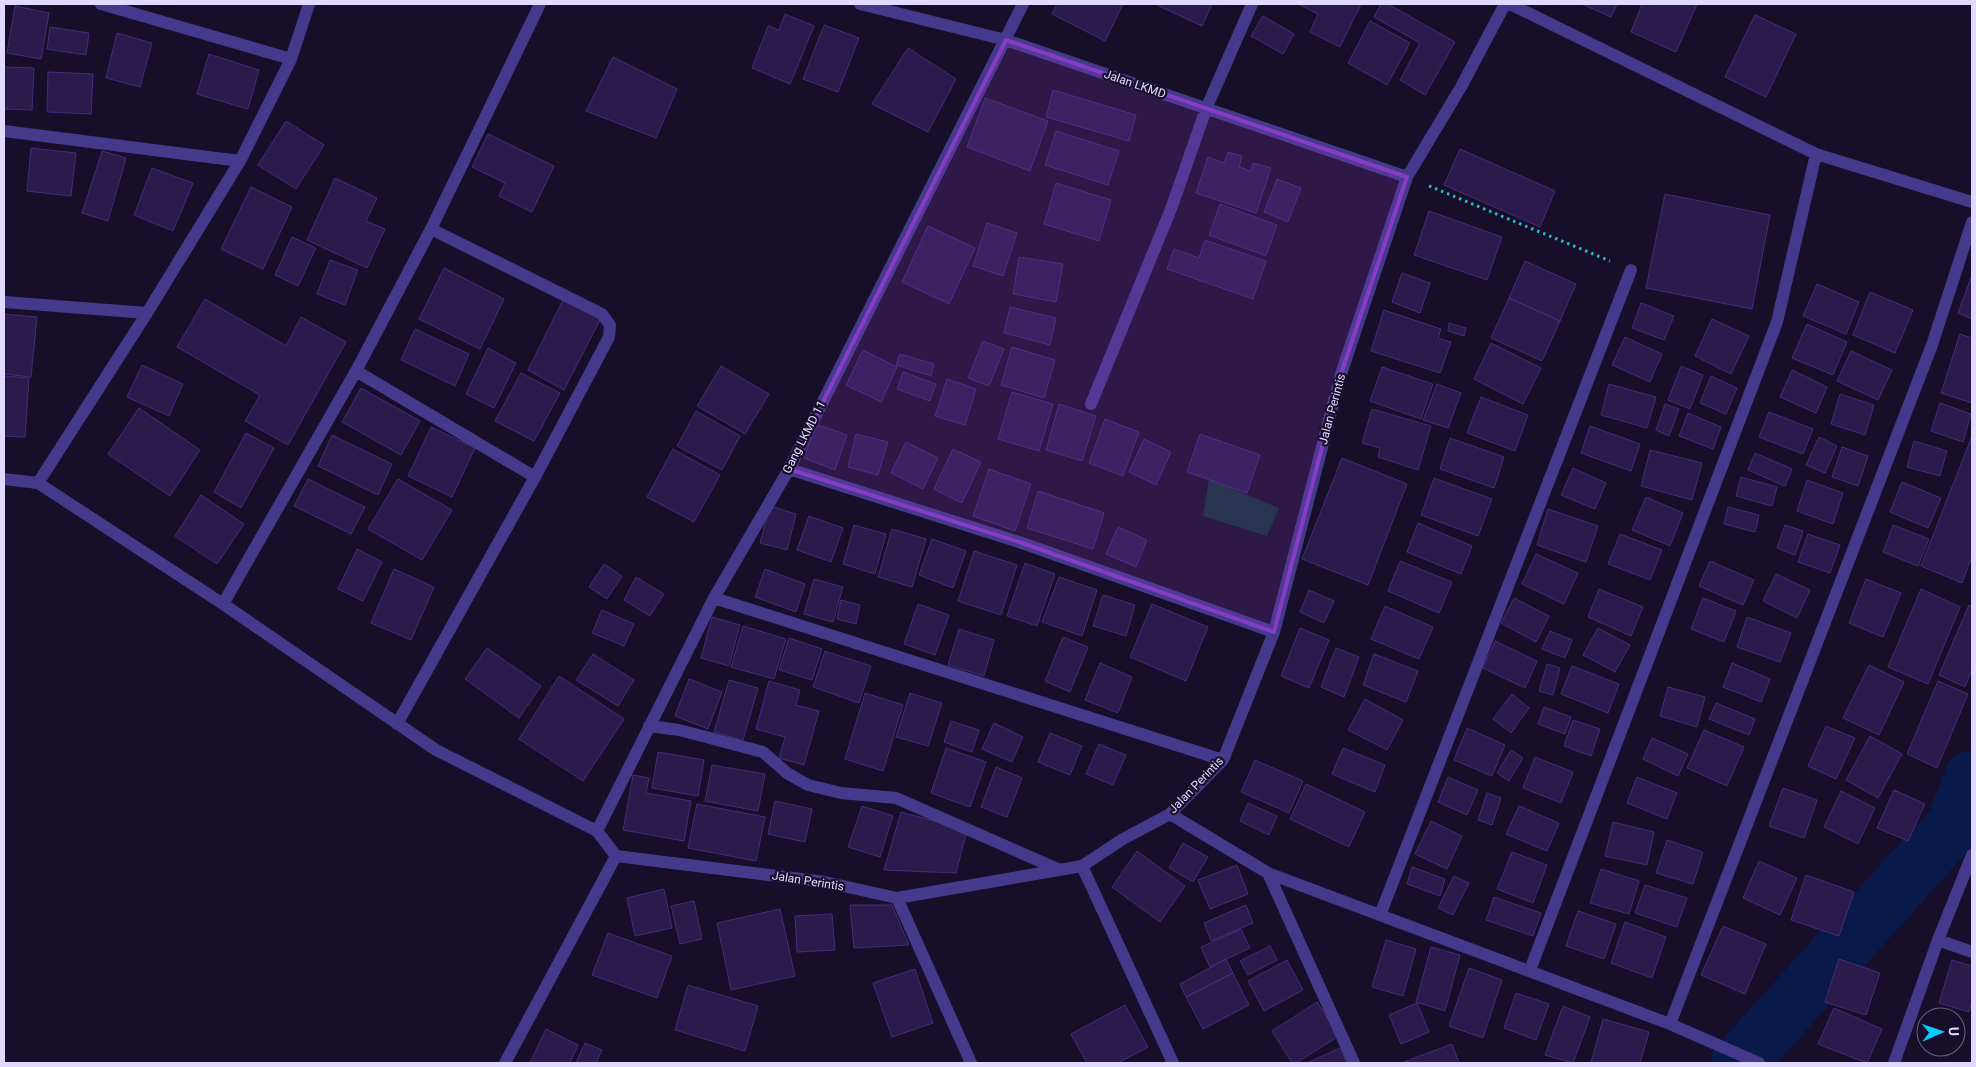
<svg xmlns="http://www.w3.org/2000/svg" width="1976" height="1067" font-family="Roboto,sans-serif">
	<rect width="100%" height="100%" fill="#170f2a"/>
	<path fill="#123234" d="M1209,479L1279,508L1267,536L1203,516Z"/>
	<g fill="none" stroke-linecap="round" stroke-linejoin="round">
		<path stroke="#09194a" stroke-width="56" d="M1739,1063L1954,825L1972,778"/>
	</g>
	<path fill="#2a1b4c" stroke="#442c79" d="M1057,4H1123L1105,41L1052,14Z
		M1155,4H1212L1202,26Z
		M1298,4H1361L1340,47L1310,32L1318,14Z
		M1381,4H1388L1455,42L1425,95L1400,80L1420,43L1374,17Z
		M1582,4H1617L1611,17Z
		M1642,4H1697L1676,52L1631,32Z
		M15,6L49,13L41,59L7,53Z
		M785,14L814,26L790,84L752,68L768,26L779,30Z
		M1755,15L1796,34L1766,97L1725,77Z
		M1263,16L1294,34L1283,54L1251,36Z
		M1370,21L1410,43L1387,85L1348,63Z
		M824,25L859,38L838,92L803,79Z
		M50,27L89,33L86,55L47,49Z
		M117,33L152,43L140,87L106,78Z
		M908,48L956,79L928,132L872,104Z
		M209,54L259,70L248,109L197,94Z
		M613,57L677,89L656,138L586,111Z
		M4,67L34,68L32,110L4,109Z
		M48,72L93,74L91,114L47,112Z
		M1053,90L1136,115L1129,141L1046,117Z
		M985,98L1048,121L1030,171L967,147Z
		M286,121L324,145L296,189L258,165Z
		M1056,131L1119,151L1108,185L1045,165Z
		M488,134L554,166L532,212L499,196L505,183L472,167Z
		M31,148L76,153L71,196L27,191Z
		M1460,149L1555,191L1540,227L1444,185Z
		M102,151L126,158L108,221L82,213Z
		M1228,152L1242,156L1239,167L1251,171L1253,163L1271,168L1256,213L1196,193L1208,157L1224,163Z
		M152,168L193,183L173,231L134,215Z
		M335,178L377,198L366,221L385,229L367,268L307,240Z
		M1277,179L1301,188L1288,222L1264,212Z
		M1056,183L1111,200L1099,241L1044,224Z
		M251,187L292,207L263,269L221,249Z
		M1665,194L1770,215L1752,309L1646,288Z
		M1220,204L1277,225L1266,256L1209,235Z
		M1429,211L1502,237L1487,280L1414,255Z
		M987,223L1017,233L1003,276L973,266Z
		M928,226L975,248L949,304L902,282Z
		M292,237L316,248L298,286L275,275Z
		M1205,240L1266,261L1253,299L1167,269L1174,249L1199,258Z
		M1019,257L1063,264L1056,302L1013,294Z
		M330,260L358,270L345,305L317,294Z
		M1525,261L1576,284L1560,321L1509,298Z
		M444,268L504,299L480,349L419,319Z
		M1402,273L1430,283L1420,313L1392,302Z
		M1972,275V319L1958,313Z
		M1817,284L1859,302L1846,334L1803,316Z
		M1870,292L1913,310L1895,353L1853,335Z
		M564,298L601,318L564,390L528,370Z
		M1509,298L1560,321L1542,361L1491,338Z
		M205,299L286,346L301,317L346,342L288,445L245,421L260,395L177,347Z
		M1641,303L1674,316L1664,340L1632,328Z
		M1010,307L1056,318L1050,345L1004,333Z
		M1384,310L1441,329L1438,338L1451,342L1440,373L1371,351Z
		M4,314L37,317L31,377L4,374Z
		M1712,319L1749,336L1731,374L1695,356Z
		M1449,323L1466,328L1464,336L1448,331Z
		M1807,324L1847,342L1833,375L1792,358Z
		M415,329L469,354L455,386L401,360Z
		M1960,334L1972,338V403L1941,393Z
		M1625,337L1662,354L1650,382L1612,365Z
		M983,341L1004,349L989,386L968,378Z
		M1491,343L1541,368L1523,404L1474,379Z
		M1012,347L1055,360L1044,398L1001,385Z
		M488,348L516,363L494,408L466,394Z
		M863,350L897,367L881,402L846,385Z
		M1851,351L1892,370L1878,400L1837,381Z
		M900,354L934,364L931,376L896,365Z
		M142,365L183,384L169,416L127,397Z
		M721,366L769,394L745,434L697,406Z
		M1681,366L1703,375L1690,409L1668,400Z
		M1382,367L1433,384L1421,419L1370,401Z
		M1792,370L1827,387L1816,413L1780,397Z
		M903,372L936,384L930,401L897,389Z
		M521,373L560,393L534,441L495,421Z
		M4,376L29,378L25,437L4,436Z
		M1711,376L1737,388L1726,414L1700,403Z
		M947,379L976,389L965,425L935,416Z
		M1437,384L1461,393L1448,428L1423,420Z
		M1609,384L1656,397L1647,428L1601,415Z
		M361,388L420,421L401,455L342,422Z
		M1012,392L1053,404L1039,451L998,439Z
		M1840,394L1874,405L1865,435L1831,424Z
		M1481,397L1528,415L1515,451L1467,433Z
		M1940,403L1971,414L1963,442L1931,431Z
		M1059,404L1096,416L1082,461L1046,450Z
		M1665,404L1679,409L1669,436L1656,430Z
		M139,408L200,450L170,496L108,454Z
		M1372,409L1431,426L1418,470L1378,457L1380,448L1362,443Z
		M696,411L740,436L722,470L677,446Z
		M1769,412L1813,429L1803,454L1759,437Z
		M1688,413L1721,427L1713,449L1679,436Z
		M1105,419L1139,432L1123,476L1089,463Z
		M816,424L847,435L835,470L804,458Z
		M1590,426L1640,444L1631,471L1581,453Z
		M431,427L475,448L452,497L408,476Z
		M246,433L274,448L241,508L214,492Z
		M856,434L888,442L878,475L848,467Z
		M1200,434L1260,455L1247,493L1187,472Z
		M332,435L392,464L378,495L318,466Z
		M1972,436V556L1962,583L1921,566Z
		M1819,437L1837,446L1825,473L1806,465Z
		M1450,438L1504,457L1494,488L1440,469Z
		M1144,439L1171,452L1156,485L1129,472Z
		M1914,441L1947,451L1940,476L1907,467Z
		M906,442L938,458L923,489L891,473Z
		M1842,447L1868,456L1858,486L1832,477Z
		M673,449L720,475L694,522L647,497Z
		M953,449L981,462L962,503L934,489Z
		M1650,450L1702,463L1692,500L1641,486Z
		M1755,453L1792,469L1785,486L1748,470Z
		M1342,458L1407,484L1368,585L1302,559Z
		M1573,468L1606,483L1595,509L1561,495Z
		M989,469L1031,484L1015,531L973,516Z
		M1741,477L1777,487L1772,506L1736,496Z
		M1434,478L1492,499L1478,536L1421,515Z
		M308,479L365,507L351,534L294,506Z
		M398,479L452,510L422,560L368,529Z
		M1807,480L1843,493L1833,524L1797,511Z
		M1902,482L1941,498L1928,528L1890,512Z
		M1038,491L1104,513L1093,549L1027,528Z
		M201,495L244,524L217,564L175,536Z
		M1646,497L1683,513L1670,546L1632,530Z
		M770,506L796,514L787,550L760,543Z
		M1728,507L1759,515L1755,532L1724,524Z
		M1548,509L1598,526L1586,562L1537,545Z
		M809,516L843,528L831,562L797,550Z
		M1418,523L1472,546L1461,574L1407,552Z
		M854,525L886,534L875,574L843,564Z
		M1785,525L1803,531L1795,555L1777,548Z
		M1893,525L1929,539L1918,566L1883,552Z
		M1118,527L1147,540L1136,567L1106,554Z
		M892,529L926,539L912,587L878,577Z
		M1620,534L1662,550L1650,580L1608,564Z
		M1808,534L1840,545L1830,573L1798,562Z
		M932,539L966,551L953,588L919,575Z
		M357,549L382,562L363,601L338,589Z
		M974,551L1017,565L1001,615L958,601Z
		M1536,554L1578,573L1564,604L1522,584Z
		M1400,561L1452,582L1439,613L1388,591Z
		M1710,561L1754,580L1743,605L1699,586Z
		M1025,563L1055,574L1037,626L1007,616Z
		M604,564L622,576L607,599L589,587Z
		M394,569L434,587L411,640L371,623Z
		M765,569L805,584L796,612L755,597Z
		M1776,574L1810,590L1797,618L1763,601Z
		M636,577L664,594L650,616L624,600Z
		M1059,577L1097,590L1082,636L1042,622Z
		M814,579L843,587L833,622L804,614Z
		M1866,579L1901,593L1883,637L1849,623Z
		M1599,589L1643,607L1631,636L1588,617Z
		M1921,589L1960,607L1928,684L1888,667Z
		M1309,590L1334,601L1324,623L1300,612Z
		M1103,595L1135,605L1126,636L1093,626Z
		M1514,598L1549,616L1536,642L1501,623Z
		M1703,598L1736,611L1724,642L1691,629Z
		M841,600L860,605L856,624L837,619Z
		M918,604L949,615L935,655L904,644Z
		M1152,604L1208,627L1186,681L1130,657Z
		M1969,605L1972,607V669L1965,687L1939,675Z
		M1385,606L1433,627L1419,659L1371,639Z
		M602,610L634,624L624,646L592,633Z
		M712,617L740,625L729,666L701,658Z
		M1747,617L1791,633L1780,662L1737,647Z
		M743,626L786,639L774,679L731,667Z
		M1300,628L1329,640L1309,688L1281,676Z
		M1598,628L1630,645L1615,672L1583,655Z
		M959,629L994,640L984,676L948,665Z
		M1550,631L1572,640L1565,658L1542,649Z
		M1063,637L1088,647L1070,692L1045,681Z
		M789,638L822,649L812,680L779,670Z
		M1495,641L1537,661L1525,688L1483,668Z
		M487,648L541,686L519,718L465,679Z
		M1336,648L1359,657L1344,697L1321,687Z
		M825,651L871,666L859,703L813,687Z
		M593,654L634,680L618,706L576,680Z
		M1374,654L1418,671L1406,702L1363,685Z
		M1100,663L1132,677L1118,713L1085,700Z
		M1732,663L1770,679L1761,702L1723,687Z
		M1547,664L1560,668L1553,695L1539,691Z
		M1869,665L1904,682L1879,735L1843,718Z
		M1572,666L1619,684L1608,713L1561,694Z
		M559,676L624,719L583,781L519,739Z
		M689,679L722,692L708,729L675,716Z
		M729,680L758,688L743,740L714,732Z
		M769,681L800,690L796,705L819,711L804,765L779,758L785,737L756,729Z
		M1938,681L1968,694L1937,768L1907,754Z
		M1668,687L1705,697L1697,727L1660,716Z
		M865,693L903,705L883,771L845,759Z
		M910,693L942,703L928,746L896,737Z
		M1512,694L1529,708L1511,733L1493,719Z
		M1365,699L1403,720L1387,750L1348,730Z
		M1716,703L1755,719L1749,735L1709,719Z
		M1544,707L1571,717L1565,734L1538,724Z
		M1573,720L1600,729L1591,756L1564,746Z
		M951,721L979,730L972,752L944,742Z
		M994,723L1023,737L1012,762L982,749Z
		M1826,726L1855,738L1836,779L1808,766Z
		M1467,728L1505,745L1492,776L1454,760Z
		M1704,730L1744,747L1727,786L1687,768Z
		M1050,733L1082,746L1070,775L1038,762Z
		M1870,736L1902,754L1878,798L1846,780Z
		M1652,738L1688,754L1678,776L1643,759Z
		M1099,744L1126,755L1113,785L1086,774Z
		M946,748L986,762L970,807L931,793Z
		M1343,748L1385,765L1375,792L1332,774Z
		M1511,750L1523,758L1509,781L1497,773Z
		M658,752L704,760L698,796L652,788Z
		M1535,757L1573,772L1561,803L1523,788Z
		M1255,760L1303,781L1289,813L1241,792Z
		M712,765L765,774L758,811L705,801Z
		M996,767L1022,778L1007,817L981,807Z
		M633,775L649,778L646,793L691,801L684,841L623,830Z
		M1448,777L1478,790L1467,815L1438,802Z
		M1637,777L1677,793L1667,819L1627,803Z
		M1306,784L1365,812L1349,847L1290,819Z
		M1783,788L1817,800L1804,838L1769,826Z
		M1894,790L1925,804L1908,841L1877,828Z
		M1841,791L1875,808L1858,844L1824,827Z
		M1487,793L1501,798L1492,825L1478,820Z
		M775,801L812,809L805,842L768,834Z
		M1248,803L1277,816L1269,835L1240,821Z
		M697,804L765,817L756,861L688,848Z
		M862,806L893,816L880,857L848,847Z
		M1519,806L1559,823L1547,851L1506,834Z
		M901,812L967,830L956,873L884,870Z
		M1431,821L1462,836L1447,869L1415,854Z
		M1613,822L1654,832L1647,865L1605,856Z
		M1667,840L1703,852L1693,884L1656,873Z
		M1183,843L1208,857L1193,882L1169,868Z
		M1137,851L1185,886L1160,922L1112,887Z
		M1512,852L1547,865L1533,903L1497,889Z
		M1759,861L1797,878L1780,915L1743,898Z
		M1237,865L1248,894L1210,909L1198,880Z
		M1412,867L1445,879L1440,896L1407,884Z
		M1601,869L1639,881L1629,914L1590,903Z
		M1806,875L1854,892L1839,936L1791,920Z
		M1454,876L1469,883L1453,915L1438,908Z
		M1645,885L1687,898L1677,927L1635,913Z
		M664,889L672,928L635,936L627,898Z
		M1494,897L1541,913L1533,936L1486,920Z
		M694,901L702,939L680,944L671,906Z
		M850,905H892L909,945L854,948Z
		M1246,905L1253,923L1211,941L1204,923Z
		M780,909L795,976L731,990L717,923Z
		M1578,911L1616,924L1604,959L1566,946Z
		M832,914L835,950L797,952L795,916Z
		M1625,922L1666,937L1652,978L1611,963Z
		M1723,926L1766,944L1745,994L1701,975Z
		M1241,929L1250,948L1210,967L1201,947Z
		M608,933L672,956L657,998L592,975Z
		M1386,940L1416,949L1403,996L1372,987Z
		M1270,946L1277,960L1248,975L1240,961Z
		M1431,947L1460,955L1445,1011L1416,1002Z
		M1226,959L1233,973L1186,997L1180,984Z
		M1839,959L1880,973L1866,1015L1825,1002Z
		M1287,960L1303,990L1264,1011L1248,981Z
		M1952,960L1972,966V1001L1969,1012L1939,1003Z
		M1469,968L1502,980L1483,1038L1449,1026Z
		M915,969L933,1023L892,1037L873,983Z
		M1233,973L1249,1005L1203,1029L1186,997Z
		M688,985L758,1006L745,1051L675,1030Z
		M1516,993L1549,1004L1536,1040L1504,1028Z
		M1317,1002L1339,1036L1296,1063H1292L1272,1031Z
		M1417,1003L1429,1032L1401,1044L1389,1015Z
		M1125,1005L1148,1047L1118,1063H1087L1071,1034Z
		M1563,1006L1590,1017L1573,1063L1545,1055Z
		M1834,1008L1882,1029L1867,1063L1818,1044Z
		M1603,1019L1649,1032L1640,1063H1591Z
		M546,1029L578,1045L570,1063H530Z
		M585,1043L602,1050L596,1063H576Z
		M1452,1044L1459,1063H1405L1404,1062Z
		M1340,1048L1347,1063H1307Z"/>
	<g fill="none" stroke-linecap="round" stroke-linejoin="round">
		<path stroke="#2bb9c0" stroke-width="3" stroke-dasharray="2.5 4" stroke-linecap="butt" d="M1429,186L1610,261"/>
		<path stroke="#45398b" stroke-width="12" d="M101,4L291,59
			M540,4L431,229L356,371L223,604L436,750L597,831L616,856
			M860,4L1006,40L1407,177
			M1510,4L1816,154L1972,202
			M4,131L240,161
			M4,302L147,313
			M356,371L535,477
			M1091,404L1171,209L1206,109L1252,4
			M789,469L1022,543L1274,632
			M4,479L38,483L223,604
			M38,483L147,313L240,161L291,59L309,4
			M714,598L1223,760
			M397,724L535,477L609,337L610,325L602,314L431,229
			M649,726L679,730L763,752L787,773L808,785L841,793L896,798L1060,870
			M1170,814L1268,873L1670,1024L1759,1063
			M597,831L714,598L789,469L1023,4
			M616,856L825,882L897,898L1082,866L1123,839L1170,814L1223,760L1274,632L1341,374L1407,177L1461,87L1505,4
			M1082,866L1173,1063
			M1268,873L1354,1063
			M897,898L971,1063
			M1380,915L1631,270
			M1938,940L1972,952
			M1530,970L1777,322L1816,154
			M1670,1024L1932,345L1972,222
			M505,1063L616,856
			M1894,1063L1938,940L1972,855"/>
	</g>
	<path fill="#853dc5" fill-opacity="0.2" stroke="#853dc5" stroke-width="4" stroke-linejoin="round" d="M1006,40L1407,177L1341,374L1274,632L1022,543L789,469Z"/>
	<g text-anchor="middle" stroke-width="4.5" stroke-linejoin="round" paint-order="stroke">
		<g font-size="12" fill="#e1d9ff" stroke="#170f2a">
			<text transform="translate(1135 84) rotate(19)" y="4">Jalan LKMD</text>
			<text transform="translate(1332 409) rotate(-75)" y="4">Jalan Perintis</text>
			<text transform="translate(804 437) rotate(-63)" y="4">Gang LKMD 11</text>
			<text transform="translate(1196 785) rotate(-46)" y="4">Jalan Perintis</text>
			<text transform="translate(808 881) rotate(9)" y="4">Jalan Perintis</text>
		</g>
	</g>
	<rect width="1976" height="1067" fill="none" stroke="#e1d9ff" stroke-width="10"/>
	<g transform="translate(1941 1032) rotate(88)"><circle r="24" fill="#170f2a" stroke="#68607f"/>
	<path d="M0-4L9 19L0 12L-9 19Z" fill="#05caff"/>
	<text y="-8" font-size="14" font-weight="bold" text-anchor="middle" fill="#e1d9ff">U</text>
	</g>
</svg>
